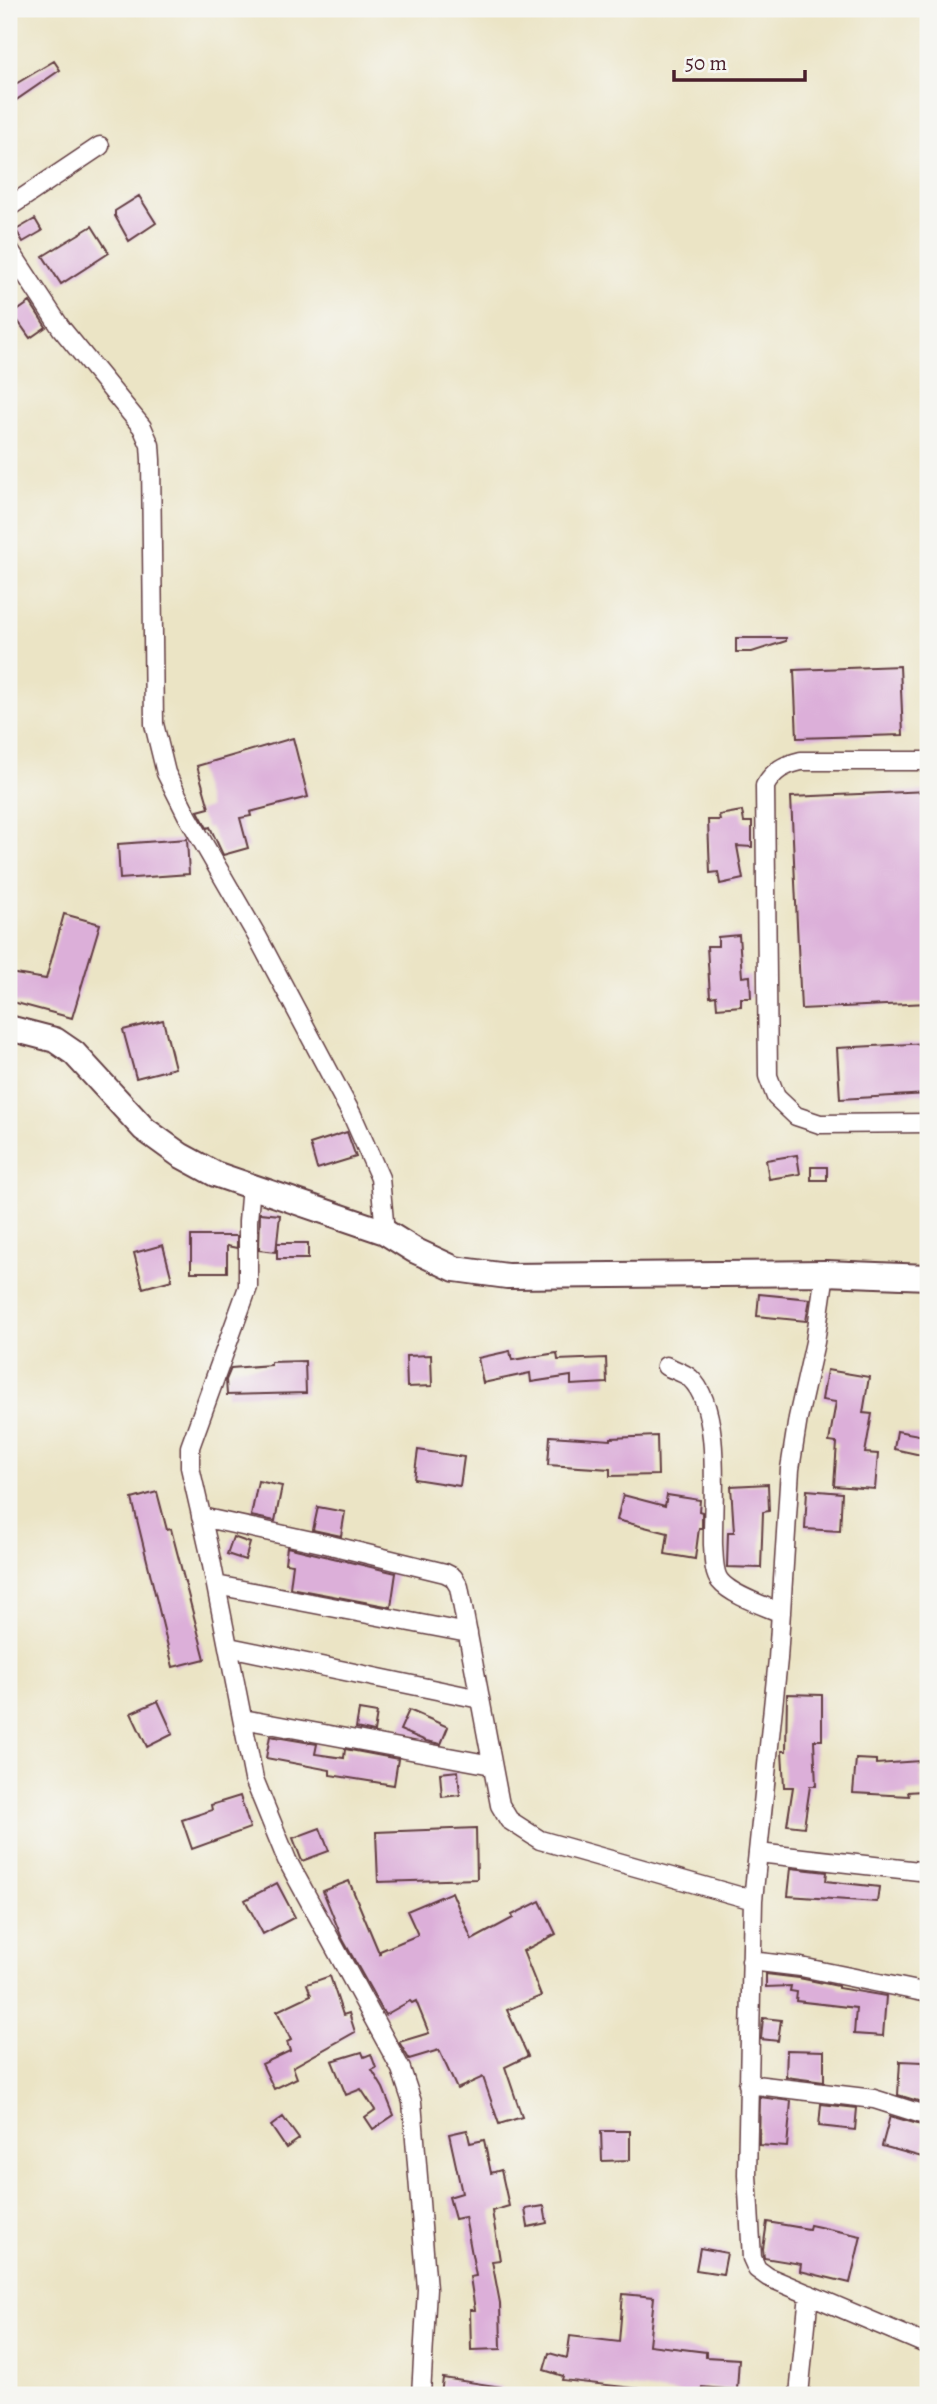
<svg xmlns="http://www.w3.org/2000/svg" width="937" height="2404" font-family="Alegreya,serif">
	<rect width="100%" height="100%" fill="#f6f6f2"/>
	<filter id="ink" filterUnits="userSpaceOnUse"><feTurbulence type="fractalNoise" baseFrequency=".0143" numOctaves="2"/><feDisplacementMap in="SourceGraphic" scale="14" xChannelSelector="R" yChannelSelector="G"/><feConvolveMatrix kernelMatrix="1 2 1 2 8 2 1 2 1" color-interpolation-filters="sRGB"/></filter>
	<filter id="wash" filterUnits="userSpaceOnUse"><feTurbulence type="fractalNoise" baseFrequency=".00686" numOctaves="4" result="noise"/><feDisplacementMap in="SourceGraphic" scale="28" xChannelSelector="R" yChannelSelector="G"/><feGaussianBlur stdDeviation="1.57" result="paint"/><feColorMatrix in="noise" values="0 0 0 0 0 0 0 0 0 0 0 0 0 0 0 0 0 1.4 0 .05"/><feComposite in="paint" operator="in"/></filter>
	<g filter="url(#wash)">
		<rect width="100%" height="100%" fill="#ebe4c5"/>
		<g id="blocks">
			<path fill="#dcafd9" d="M54,61L60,70L9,105V88Z
				M139,196L156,223L129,241L115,216V211Z
				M35,219L42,231L23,242L16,230Z
				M92,226L109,253L61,284L43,256Z
				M30,302L46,327L30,338L13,314Z
				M736,638H786V641L752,652H736Z
				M900,666L903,735L797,738L794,670Z
				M293,738L308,797L250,812L251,816L240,818L248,848L223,855L210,827L207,828L198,811L209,808L197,766Z
				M928,791V1003L801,1009L791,797Z
				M742,811L744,822H752V847L737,846L743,879L720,884L718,872L710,873L708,820H720L719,815Z
				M187,839L189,874L120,879L118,844Z
				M64,914L100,924L72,1018L9,1001V973L46,979Z
				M739,935L742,977L750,976L751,998H741V1006L717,1008L716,996L710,997L707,946H718V937Z
				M163,1020L175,1068L136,1078L123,1030Z
				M928,1043V1094L840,1099L837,1048Z
				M347,1132L356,1157L317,1169L310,1144Z
				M797,1155L800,1174L769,1179L766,1160Z
				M811,1167H827V1180H811Z
				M260,1213L280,1215L276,1252L259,1250Z
				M191,1236H237V1248L227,1246V1272H191Z
				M277,1243H308V1259H277Z
				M163,1245L172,1280L143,1288L134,1253Z
				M759,1294L810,1299L806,1321L757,1316Z
				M510,1351L512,1360L557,1353L558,1360L606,1358L607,1383L571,1385V1376L531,1382L530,1373L483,1383L478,1358Z
				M431,1355L432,1386L407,1387L406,1356Z
				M305,1361L306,1393L227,1395L226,1380L231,1368L271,1365V1362Z
				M827,1370L869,1377L863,1413L872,1414L865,1453L878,1454L875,1489L834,1486L837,1443L829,1442L836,1402L822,1400Z
				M897,1431L924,1436L921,1455L894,1449Z
				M550,1436L611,1440V1438L657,1436L658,1475L610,1476V1469L548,1465Z
				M418,1450L464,1457L460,1486L414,1479Z
				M258,1481L282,1486L275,1521L251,1516Z
				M768,1484L769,1511L763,1512L761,1568L727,1567L728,1532H734L731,1486Z
				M807,1490L842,1493L840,1531L805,1529Z
				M157,1492L167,1530L171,1529L205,1659L173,1667L132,1499Z
				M623,1495L665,1506L667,1495L700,1500L699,1511L702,1512V1528H699L695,1559L665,1554L668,1533L617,1520Z
				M318,1507L345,1512L341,1536L313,1530Z
				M233,1537L250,1543L245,1560L227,1554Z
				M287,1547L396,1573L391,1607L290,1588L293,1564L285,1563Z
				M787,1694L822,1695V1740H814L816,1786H810L804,1827L787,1825L793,1787H784L782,1751H786Z
				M158,1701L173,1734L147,1747L131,1713Z
				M359,1710L377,1713L374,1732L356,1728Z
				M409,1710L448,1727L441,1744L426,1741L400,1730Z
				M270,1736L317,1744L315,1754L344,1758L345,1749L398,1759L394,1785L330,1775V1770L266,1758Z
				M856,1759L876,1760V1764L920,1761L922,1791L908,1792L909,1796L853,1793Z
				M458,1771L460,1795L442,1797L440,1773Z
				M240,1796L250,1828L192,1849L182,1820L212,1810L211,1805Z
				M320,1828L329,1851L302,1861L293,1838Z
				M476,1828L477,1879L378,1882L376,1832Z
				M791,1868L827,1872L826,1881L879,1887L877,1902L788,1896Z
				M349,1881L380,1955V1951L418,1935L407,1911L452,1892L472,1940L513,1918L512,1915L540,1901L556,1934L523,1951L541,1996L507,2010L528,2056L505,2067L522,2117L499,2124L483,2077L457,2089L439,2050L409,2059L399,2042L429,2033L416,2001L412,2003L410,2001L385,2015L342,1938L323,1891Z
				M277,1883L295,1917L263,1934L245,1900Z
				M766,1974L799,1978L838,1986V1988L886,1996L883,2036L854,2034L856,2008L796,2001L797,1992L790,1991L791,1986L766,1987Z
				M330,1976L343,2015L349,2013L355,2032L293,2067L297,2078L274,2089L262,2064L290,2051L287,2042L291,2040L277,2011L311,1995L307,1984Z
				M763,2018L781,2020L778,2041L761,2039Z
				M787,2050L824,2051V2082L786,2077Z
				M362,2052L364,2057L371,2054L376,2068L372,2070L383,2088L394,2115L373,2129L365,2117L375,2110L361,2089L346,2095L332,2061Z
				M900,2061L923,2062V2070H928V2104L898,2095Z
				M760,2097L791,2101L787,2147L759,2145Z
				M821,2104L857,2108L855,2130L819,2126Z
				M890,2116L928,2127L922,2157L882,2146Z
				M283,2117L299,2139L286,2148L271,2126Z
				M467,2130L470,2143L484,2140L491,2173L501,2170L509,2206L492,2211L500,2260L492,2261L500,2303L501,2349L471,2350L470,2310H475L470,2277L476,2276L465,2217L455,2219L449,2197L462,2193L449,2134Z
				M601,2131H630V2160L602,2161Z
				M544,2206L547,2223L528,2227L525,2209Z
				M767,2222L809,2229L810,2225L861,2236L850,2283L800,2271L801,2264L764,2258L763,2249Z
				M700,2248L727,2253L723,2274L696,2270Z
				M623,2294L654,2297L649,2345L706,2352V2357L739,2359L737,2390L702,2387L701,2395H695L562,2380L563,2376L544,2370L549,2353L567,2358L570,2336L619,2342Z
				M443,2378L502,2387V2395H441Z"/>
		</g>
	</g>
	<g filter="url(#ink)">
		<use href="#blocks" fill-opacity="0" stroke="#623d42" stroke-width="2"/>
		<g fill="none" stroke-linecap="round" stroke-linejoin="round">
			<defs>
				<path id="street" d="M9,207L100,146
					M9,249L61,328L142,427L150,445L151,460L154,724L166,773L187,815L257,936L352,1115L380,1178L385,1232
					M928,761H801C784,765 774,770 765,786L768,1076L776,1097L796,1116L820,1124L928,1123
					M251,1185L248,1221V1287L190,1447V1467L209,1550L254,1779L287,1860L401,2069L412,2102L427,2289L421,2395
					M825,1273L815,1342L798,1418L790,1469L778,1659L753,1900L747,2175L752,2258L757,2269L768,2277L928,2345
					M666,1366C674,1370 685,1373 690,1378C723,1408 712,1503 713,1545C714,1556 713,1573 720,1581C731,1595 765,1606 781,1613
					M201,1517L326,1544L445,1573L453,1577L459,1587L500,1805L509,1820L540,1840L753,1900
					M216,1585L468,1633
					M229,1647L480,1699
					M243,1719L492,1765
					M758,1853L928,1872
					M751,1961L801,1967L928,1993
					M748,2084L874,2099L928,2116
					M799,2395L809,2294"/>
				<path id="secondary" d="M9,1028L55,1040L74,1053L144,1129L180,1155L215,1174L385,1232L414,1250L455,1269L507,1276L825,1273L928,1277"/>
			</defs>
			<use href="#street" stroke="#623d42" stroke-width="21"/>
			<use href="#secondary" stroke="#623d42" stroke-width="28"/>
			<use href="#street" stroke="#fff" stroke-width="18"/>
			<use href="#secondary" stroke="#fff" stroke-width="24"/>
		</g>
	</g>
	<rect width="937" height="2404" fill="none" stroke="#f6f6f2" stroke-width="35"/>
	<path d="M674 70v10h131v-10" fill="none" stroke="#4a1f2b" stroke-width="3.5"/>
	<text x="685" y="70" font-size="21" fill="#4a1f2b" stroke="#f6f6f2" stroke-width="5" paint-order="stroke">50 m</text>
</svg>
